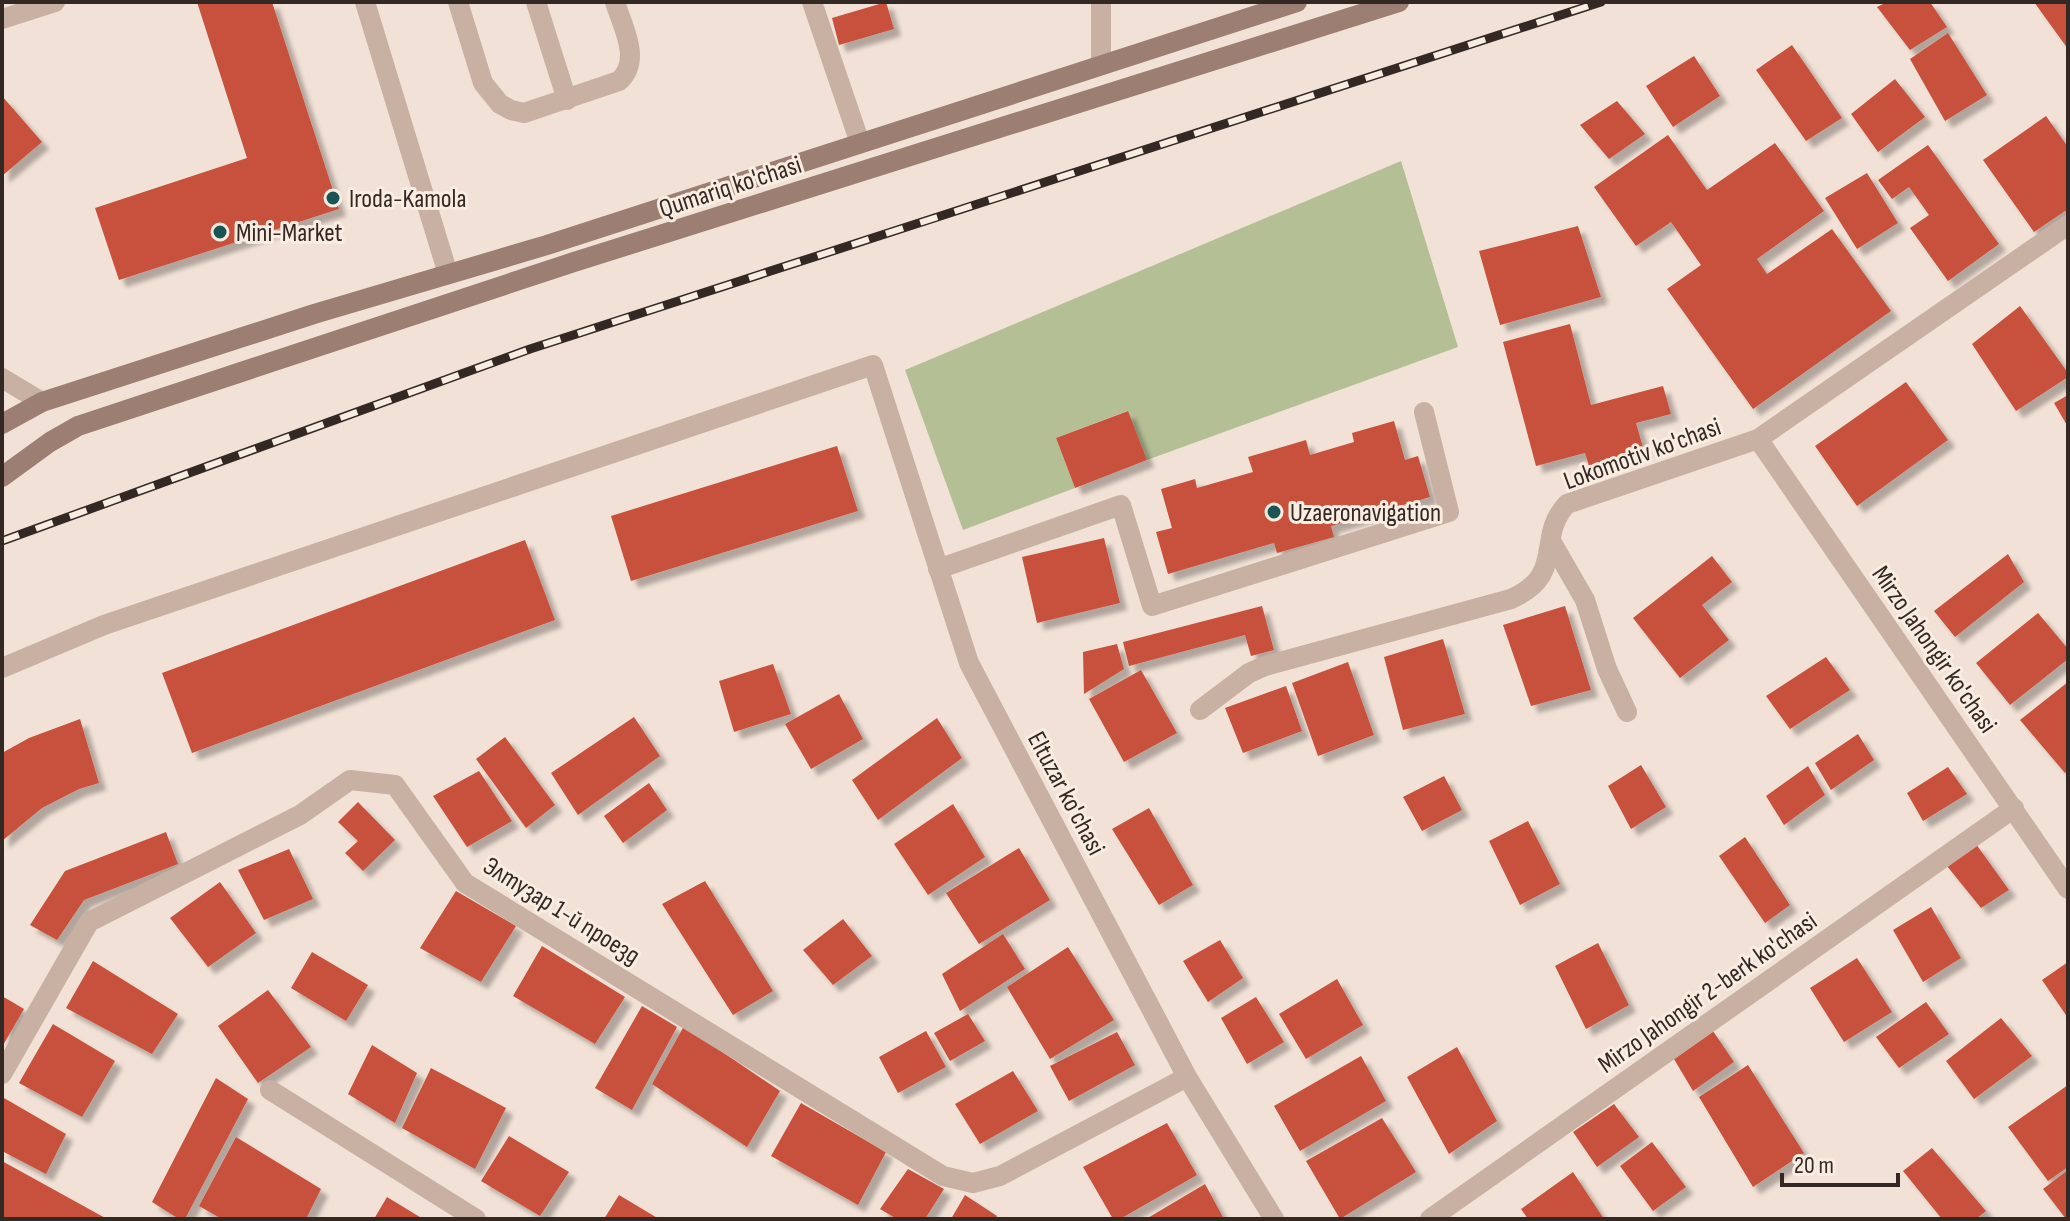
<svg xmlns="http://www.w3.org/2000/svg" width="2070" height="1221" font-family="'Sofia Sans Condensed',sans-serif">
	<defs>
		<filter id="shadow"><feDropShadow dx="7" dy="7" stdDeviation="2" flood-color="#0004"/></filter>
	</defs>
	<rect width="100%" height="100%" fill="#f1e1d6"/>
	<path fill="#b5bf96" d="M1401,161L1458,347L1147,460L1127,411L1056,438L1075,488L963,530L905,370Z"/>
	<path fill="#c8513c" filter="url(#shadow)" d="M197,2H272L339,209L119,280L95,208L247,158Z
		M886,2L894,29L839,45L832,18Z
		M1887,2H1930L1947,27L1910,50L1877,7Z
		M2034,2H2068V49Z
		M1948,33L1987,95L1945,121L1910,59Z
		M1792,45L1842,118L1806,141L1756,70Z
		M1694,56L1720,96L1673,127L1646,86Z
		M1895,79L1925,117L1878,152L1851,114Z
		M2,96L42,142L2,176Z
		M1617,101L1645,134L1609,159L1580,125Z
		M2046,116L2068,147V209L2034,232L1983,160Z
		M1668,135L1707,190L1775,143L1824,211L1757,259L1767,274L1832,229L1891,311L1753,409L1667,289L1701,265L1671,222L1636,246L1594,187Z
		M1928,145L1999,244L1948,281L1910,228L1929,215L1909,187L1892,199L1878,180Z
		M1867,173L1898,223L1857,249L1825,198Z
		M1578,226L1601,297L1500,325L1479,251Z
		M2020,306L2068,373V377L2016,411L1972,344Z
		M1570,324L1591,405L1663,386L1671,414L1636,423L1644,451L1589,466L1585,453L1536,466L1503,342Z
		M1906,382L1948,440L1857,506L1815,446Z
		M2068,395V427L2054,403Z
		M1128,411L1147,460L1075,488L1056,438Z
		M1394,421L1405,460L1418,456L1430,497L1331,526L1334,537L1277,553L1274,543L1168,574L1156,532L1172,528L1161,489L1195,479L1197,488L1253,472L1248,457L1306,440L1310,455L1354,442L1352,433Z
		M837,446L858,511L631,581L611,516Z
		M1104,538L1120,603L1037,623L1022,557Z
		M525,540L555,620L192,753L162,673Z
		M2008,554L2024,582L1955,637L1934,611Z
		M1712,556L1732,582L1702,605L1729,640L1680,678L1633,618Z
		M1262,606L1274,650L1251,656L1245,635L1129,666L1123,642Z
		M1565,606L1591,690L1531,706L1503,625Z
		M2038,613L2068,649V659L2010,705L1976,663Z
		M1443,639L1465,714L1403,730L1384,657Z
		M1117,644L1124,669L1084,694L1083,652Z
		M1826,657L1850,690L1790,729L1766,696Z
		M1348,662L1374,735L1318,756L1292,683Z
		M773,664L791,714L734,732L719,681Z
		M1141,670L1177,733L1124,762L1089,699Z
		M2068,682V771L2065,773L2020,720Z
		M1286,686L1302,731L1243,753L1225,708Z
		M839,694L863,739L811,769L785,724Z
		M634,717L660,756L578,815L551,773Z
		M937,718L962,758L878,820L852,780Z
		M80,719L99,783L79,789L42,808L2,841V753L29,738Z
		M1858,734L1874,760L1831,790L1815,763Z
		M505,737L555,805L526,828L476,759Z
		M1641,765L1666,807L1631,829L1608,786Z
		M1808,766L1825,795L1784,825L1766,796Z
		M1948,767L1967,794L1923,821L1907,793Z
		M479,771L512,821L467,847L433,796Z
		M1444,776L1462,810L1422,831L1403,797Z
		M649,783L667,810L623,843L604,816Z
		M358,802L395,840L363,871L345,853L358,841L338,822Z
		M953,804L985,857L928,895L894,844Z
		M1149,808L1193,885L1159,905L1112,829Z
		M1528,821L1560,884L1520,905L1489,841Z
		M166,832L178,864L84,900L57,940L30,925L65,871Z
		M1745,837L1790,905L1765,923L1719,856Z
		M1976,844L2009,890L1981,908L1947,866Z
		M1019,848L1050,900L979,944L946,893Z
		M289,849L313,899L264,920L238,870Z
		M705,881L773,991L733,1015L662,904Z
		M220,882L256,933L208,967L170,918Z
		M456,891L516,926L481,982L420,948Z
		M1931,907L1961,958L1923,982L1893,930Z
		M843,919L872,956L833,985L803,950Z
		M1003,934L1025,969L960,1011L942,974Z
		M1220,940L1243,978L1208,1002L1183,961Z
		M1598,943L1629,1005L1586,1029L1555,966Z
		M542,946L625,997L595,1044L513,996Z
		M1068,947L1114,1020L1050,1059L1007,987Z
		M312,952L368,985L346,1021L291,988Z
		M1857,958L1892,1012L1844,1042L1810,988Z
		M93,961L178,1014L152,1054L66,1008Z
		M2068,962V1018L2042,980Z
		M1337,979L1363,1025L1306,1059L1279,1014Z
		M268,990L311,1047L258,1083L218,1026Z
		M2,996L24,1009L2,1047Z
		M1256,997L1284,1042L1247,1064L1221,1018Z
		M1926,1002L1949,1034L1899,1068L1876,1037Z
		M642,1006L677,1027L632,1110L595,1088Z
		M968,1014L985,1041L950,1061L934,1033Z
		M2001,1018L2032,1056L1974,1099L1946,1061Z
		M53,1024L115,1061L82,1117L19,1083Z
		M684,1026L780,1091L747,1147L652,1084Z
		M926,1031L946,1067L898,1093L879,1057Z
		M1713,1031L1734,1062L1693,1091L1674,1059Z
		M1117,1032L1135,1065L1069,1101L1050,1066Z
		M372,1045L417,1073L395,1123L348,1094Z
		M1457,1047L1497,1121L1449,1154L1407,1077Z
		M1361,1056L1386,1101L1300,1151L1274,1106Z
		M1748,1065L1804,1153L1753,1187L1699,1097Z
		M431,1068L506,1108L475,1169L402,1128Z
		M1013,1071L1038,1111L980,1144L955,1104Z
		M216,1078L248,1099L185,1219H179L152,1202Z
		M2068,1085V1167L2048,1181L2008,1127Z
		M4,1098L66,1134L46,1174L2,1151Z
		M801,1103L886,1152L858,1205L771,1156Z
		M1614,1104L1639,1137L1597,1167L1573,1132Z
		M1382,1118L1416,1172L1340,1219L1306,1161Z
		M1167,1123L1197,1175L1120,1219H1113L1083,1167Z
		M509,1136L569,1172L540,1216L481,1181Z
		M236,1137L321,1189L306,1219H222L199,1206Z
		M1652,1142L1686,1187L1653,1211L1620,1166Z
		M1932,1148L1986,1211L1976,1219H1942L1903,1171Z
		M2,1161L107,1219H2Z
		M908,1169L944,1189L925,1219H897L880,1209Z
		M2068,1170V1219H2066L2043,1189Z
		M1573,1172L1604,1219H1528L1521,1209Z
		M1205,1184L1224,1219H1146Z
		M619,1195L659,1219H604Z
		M965,1195L997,1216L995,1219H951Z
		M387,1197L423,1219H374Z"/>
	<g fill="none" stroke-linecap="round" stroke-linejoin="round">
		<path stroke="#c8b0a2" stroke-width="20" d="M458,2L483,83L500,104L511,110L524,113L619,81C642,60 623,28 615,2
			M536,2L567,100
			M812,2L860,143
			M1101,65V2
			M1551,541L1585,600L1607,669L1627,712
			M938,569L1121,505L1152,606L1449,512L1424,412"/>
		<path stroke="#c8b0a2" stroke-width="20" d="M2,19L55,2
			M2,378L42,402
			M1758,439L2068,889
			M2,668L104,625L873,365L969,663L1187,1077L1274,1219
			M1200,710L1249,673L1265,666L1511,599C1567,574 1535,538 1567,504L1758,439L2068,225
			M2,1074L89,922L300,815L350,780L395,785L465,883L943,1176L973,1183L1000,1176L1187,1077
			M270,1090L476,1219
			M1430,1219L2014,808"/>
		<path stroke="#c8b0a2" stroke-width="20" d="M365,2L448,274"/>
		<path stroke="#9c7e73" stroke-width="20" d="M2,424L42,402L314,314L547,245L1297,2
			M2,477L50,442L78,426L574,262L1399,2"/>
		<defs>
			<path id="rail" d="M2,541L530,349L1601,2"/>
		</defs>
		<use href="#rail" stroke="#332824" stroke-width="9"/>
		<use href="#rail" stroke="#f9ece1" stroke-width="6" stroke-dasharray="18" stroke-linecap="butt"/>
	</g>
	<g fill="#1a5453" stroke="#f9ece1" stroke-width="3">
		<circle cx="333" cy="198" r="8"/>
		<circle cx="220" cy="232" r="8"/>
		<circle cx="1274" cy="512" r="8"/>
	</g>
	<g text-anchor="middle" stroke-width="6" stroke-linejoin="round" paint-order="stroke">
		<g font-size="26" fill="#332824" stroke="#f9ece1">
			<text transform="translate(730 186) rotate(-18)" y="9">Qumariq ko'chasi</text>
			<text transform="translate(1642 453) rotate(-20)" y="9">Lokomotiv ko'chasi</text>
			<text transform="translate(1935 649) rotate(55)" y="9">Mirzo Jahongir ko'chasi</text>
			<text transform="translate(1067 793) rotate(62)" y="9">Eltuzar ko'chasi</text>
			<text transform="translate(562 910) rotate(32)" y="9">Элтузар 1-й проезд</text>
			<text transform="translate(1707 992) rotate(-35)" y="9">Mirzo Jahongir 2-berk ko'chasi</text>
		</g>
		<g font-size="26" fill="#332824" stroke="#f9ece1" text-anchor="start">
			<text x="349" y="207">Iroda-Kamola</text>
			<text x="236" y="241">Mini-Market</text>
			<text x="1290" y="521">Uzaeronavigation</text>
		</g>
	</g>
	<rect width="2070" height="1221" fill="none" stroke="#332824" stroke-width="8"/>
	<path d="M1782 1173v12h116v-12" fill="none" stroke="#332824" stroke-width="4"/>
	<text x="1794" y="1173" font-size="24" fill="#332824" stroke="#f9ece1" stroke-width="6" paint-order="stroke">20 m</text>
</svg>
